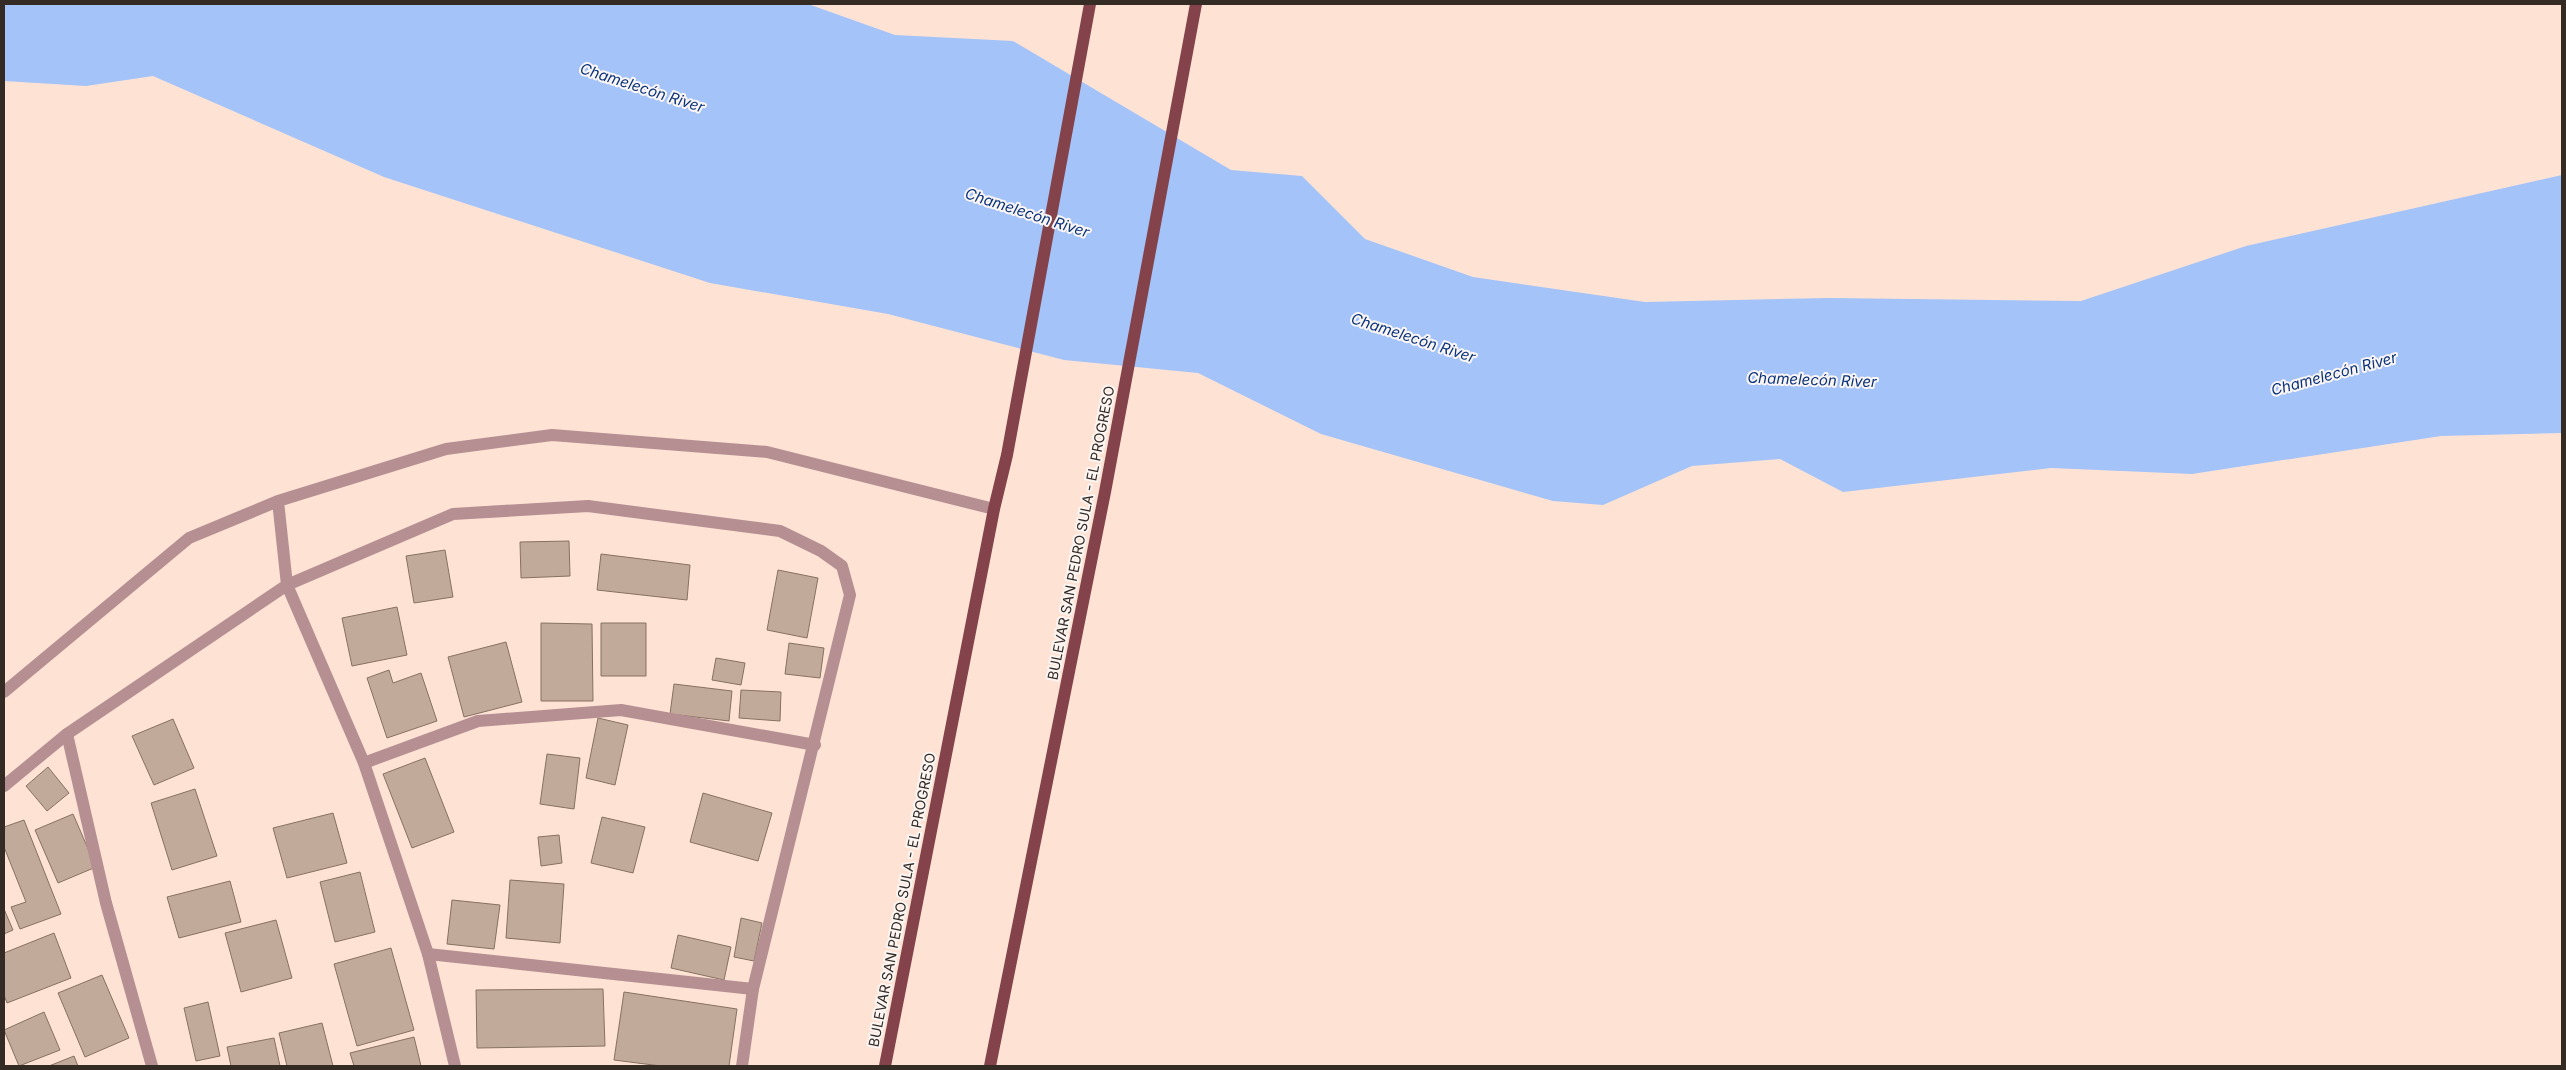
<svg xmlns="http://www.w3.org/2000/svg" width="2566" height="1070" font-family="Inter,sans-serif">
	<rect width="100%" height="100%" fill="#fee3d5"/>
	<path fill="#a3c3f9" d="M4,4H808L895,35L1013,41L1231,170L1302,176L1365,239L1473,277L1645,302L1829,298L2081,301L2246,246L2562,175V433L2441,436L2192,474L2051,468L1843,492L1780,459L1692,466L1603,505L1553,501L1321,434L1198,373L1064,360L888,314L710,283L384,177L153,76L86,86L4,81Z"/>
	<path fill="#c1aa99" stroke="#867161" d="M569,541L570,576L521,578L520,542Z
		M445,550L453,597L414,603L406,556Z
		M601,554L690,565L687,600L597,590Z
		M778,570L818,578L807,638L767,630Z
		M397,607L407,655L352,666L342,618Z
		M541,623L592,624L593,701H541Z
		M601,623H646V676H601Z
		M506,642L522,702L464,717L448,657Z
		M789,643L824,648L820,678L785,674Z
		M716,658L745,663L741,685L712,680Z
		M389,670L393,683L421,673L437,721L387,738L367,678Z
		M674,684L732,691L729,721L670,714Z
		M741,690L781,692L780,721L739,718Z
		M598,718L628,725L615,785L586,778Z
		M173,719L194,768L154,785L132,736Z
		M547,754L580,758L574,809L540,804Z
		M425,758L454,832L412,848L383,774Z
		M48,767L69,793L47,811L26,786Z
		M195,789L217,856L172,870L151,803Z
		M703,793L772,813L758,861L690,842Z
		M333,813L347,863L287,878L273,828Z
		M73,814L96,867L58,883L35,830Z
		M602,817L645,827L633,873L591,863Z
		M24,820L61,914L20,929L11,907L26,902L4,847V827Z
		M559,835L562,863L541,866L538,837Z
		M360,872L375,932L335,942L320,882Z
		M510,880L564,884L560,943L506,938Z
		M230,881L241,922L179,938L167,897Z
		M452,900L500,905L494,949L447,944Z
		M4,909L13,930L4,934Z
		M741,918L762,923L754,961L734,957Z
		M276,920L292,978L241,992L225,933Z
		M54,933L71,978L7,1003L4,995V953Z
		M678,935L731,947L724,980L671,968Z
		M391,948L414,1030L357,1046L334,964Z
		M102,975L129,1038L85,1057L58,993Z
		M603,989L605,1046L477,1048L476,990Z
		M624,992L737,1009L729,1066H661L614,1060Z
		M208,1002L220,1056L196,1061L184,1008Z
		M44,1012L60,1050L19,1066L4,1030Z
		M322,1023L333,1066H287L279,1033Z
		M414,1037L421,1066H354L350,1053Z
		M274,1038L280,1066H231L227,1047Z
		M74,1056L78,1066H49Z"/>
	<g fill="none" stroke-linecap="round" stroke-linejoin="round">
		<path stroke="#b68f92" stroke-width="12" d="M67,734L106,903L152,1066
			M364,763L478,721L621,710L815,745
			M428,954L753,989"/>
		<path stroke="#b68f92" stroke-width="12" d="M278,501L287,585L364,763L428,954L455,1066
			M4,692L189,538L278,501L446,449L552,435L767,452L994,509
			M4,786L67,734L287,585L453,514L588,506L780,531L821,551L842,566L850,595L753,989L742,1066"/>
		<path stroke="#84424b" stroke-width="12" d="M885,1066L994,509L1007,455L1090,4
			M990,1066L1105,492L1196,4"/>
	</g>
	<g text-anchor="middle" stroke-width="4" stroke-linejoin="round" paint-order="stroke">
		<g font-size="14" fill="#352b25" stroke="#fbf6f3">
			<text transform="translate(1081 533) rotate(-79)" y="5">BULEVAR SAN PEDRO SULA - EL PROGRESO</text>
			<text transform="translate(902 900) rotate(-79)" y="5">BULEVAR SAN PEDRO SULA - EL PROGRESO</text>
		</g>
		<g font-size="15" font-style="italic" fill="#07327d" stroke="#fbf6f3">
			<text transform="translate(642 88) rotate(18)" y="5">Chamelecón River</text>
			<text transform="translate(1027 213) rotate(18)" y="5">Chamelecón River</text>
			<text transform="translate(1413 338) rotate(18)" y="5">Chamelecón River</text>
			<text transform="translate(2334 374) rotate(-15)" y="5">Chamelecón River</text>
			<text transform="translate(1812 380) rotate(2)" y="5">Chamelecón River</text>
		</g>
	</g>
	<rect width="2566" height="1070" fill="none" stroke="#352b25" stroke-width="10"/>
</svg>
